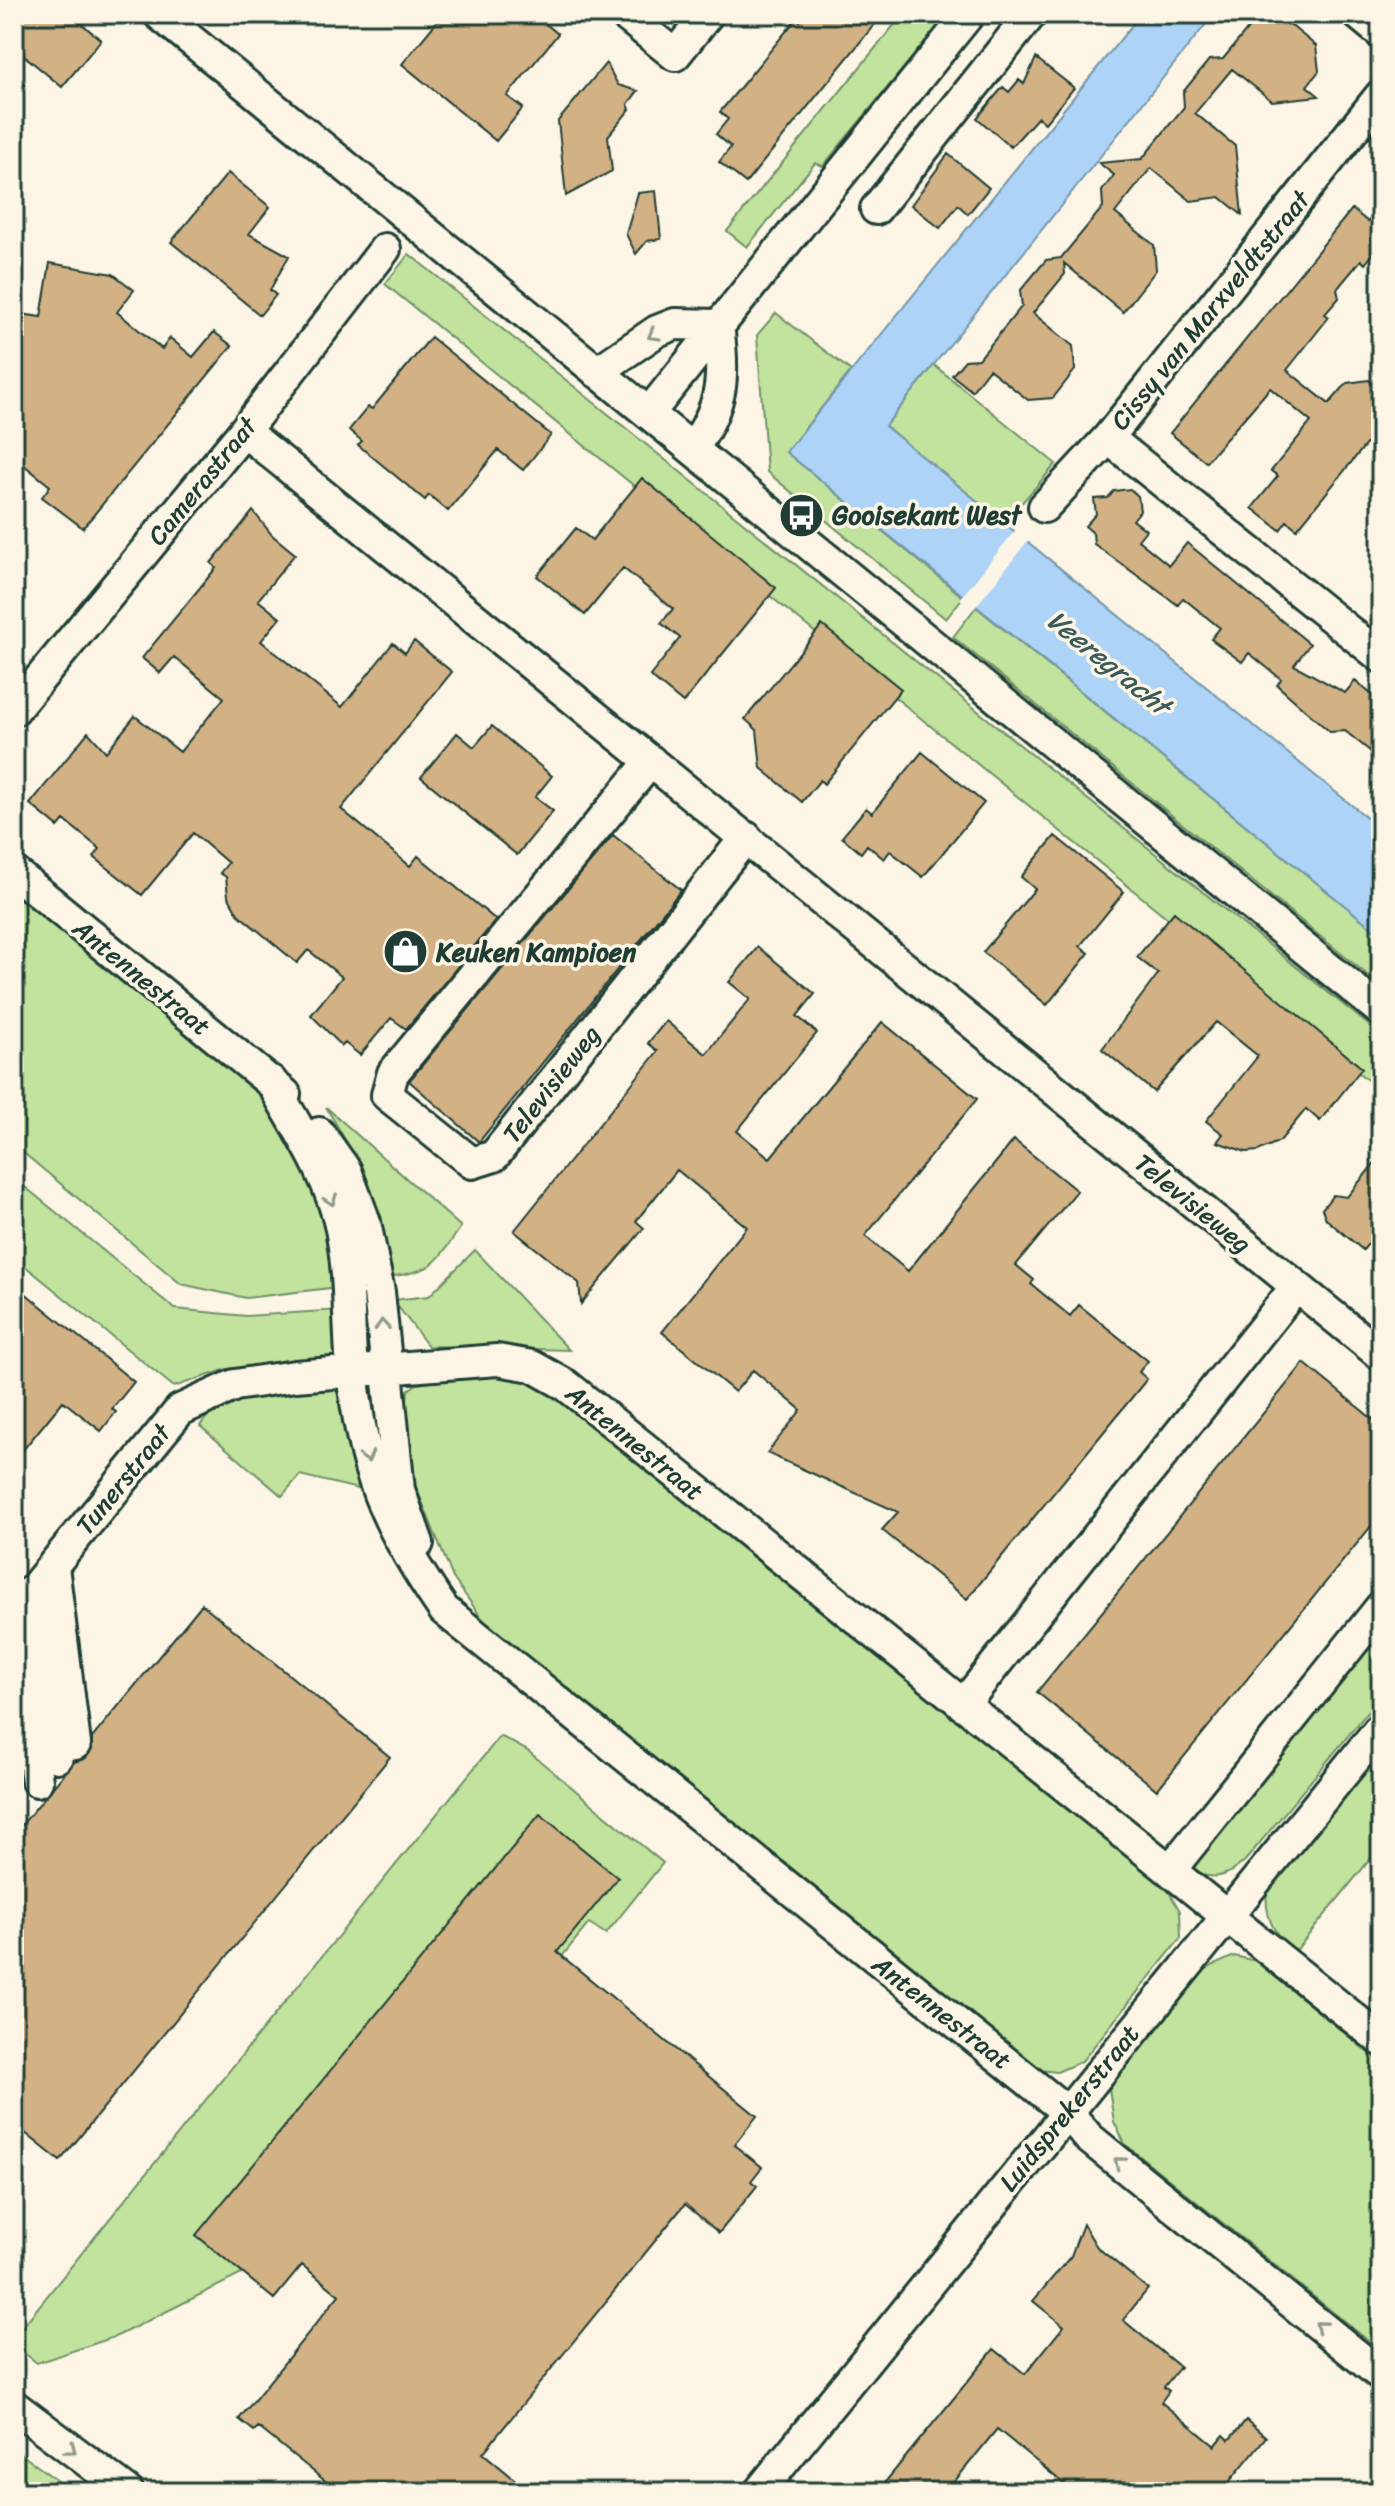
<svg xmlns="http://www.w3.org/2000/svg" width="1395" height="2506" font-family="Sriracha,sans-serif">
	<rect width="100%" height="100%" fill="#fcf5e5"/>
	<filter id="ink" filterUnits="userSpaceOnUse"><feTurbulence type="fractalNoise" baseFrequency=".0125" numOctaves="2"/><feDisplacementMap in="SourceGraphic" scale="16" xChannelSelector="R" yChannelSelector="G"/><feConvolveMatrix kernelMatrix="1 2 1 2 8 2 1 2 1" color-interpolation-filters="sRGB"/></filter>
	<g filter="url(#ink)">
		<path fill="#c2e39d" stroke="#709068" stroke-width="2" d="M903,14H948L823,166L815,163L747,247L727,231Z
			M409,254L1381,1035V1091L385,284Z
			M776,313L851,371L786,452L963,597L946,619L767,472L757,335Z
			M934,365L1056,464L1004,523L885,426Z
			M976,607L1381,935V986L953,637Z
			M14,889L263,1091L308,1168L333,1237L338,1287L246,1298L181,1284L14,1145Z
			M326,1107L461,1227C434,1265 436,1270 388,1277L379,1226L361,1167Z
			M14,1178L175,1309L246,1316L340,1310L344,1352L336,1360L227,1369L174,1387L14,1257Z
			M475,1250L569,1350L428,1346L393,1300L429,1296Z
			M493,1374L524,1378L577,1406L1166,1887L1180,1911L1181,1938L1082,2061L1057,2072L1040,2070L1016,2055L487,1625L453,1578L414,1482L404,1431L408,1390L417,1384Z
			M333,1388L345,1401L358,1489L300,1475L282,1496L200,1426C227,1383 288,1390 333,1388Z
			M1381,1616V1696L1244,1862C1223,1880 1209,1881 1186,1867Z
			M500,1736L528,1751L663,1863L606,1934L589,1923L366,2198L292,2249L117,2336L37,2363L14,2345V2337Z
			M1381,1752V1846L1294,1953C1274,1934 1264,1917 1267,1889Z
			M1234,1956L1256,1961L1381,2063V2351L1125,2144L1114,2122L1109,2089L1201,1971Z
			M14,2449L73,2492H14Z"/>
		<path fill="#add3f7" stroke="#7497a9" stroke-width="2" d="M1141,14H1214L885,426L1381,829V935L786,452Z"/>
		<path fill="#fcf5e5" d="M1017,528L1030,538L973,610L960,599Z"/>
		<path fill="#d2b185" stroke="#1f3d34" stroke-width="2" d="M14,14H70L101,40L62,87L14,47Z
			M443,14H534L558,34L507,96L523,108L496,141L402,64Z
			M807,14H883L746,183L719,162L731,147L716,134L728,119L720,112L797,18L800,21Z
			M1260,14H1277L1316,46L1319,71L1307,86L1319,96L1272,101L1232,69L1195,113L1235,146L1242,215L1220,197L1191,201L1151,168L1115,213L1154,245L1156,270L1123,312L1064,263L1065,274L1033,313L1073,346L1075,370L1053,398L1028,400L989,369L972,391L952,375L965,360L979,359L1022,306L1020,291L1046,260L1061,258L1103,207L1102,191L1114,175L1099,163L1142,159L1184,107L1183,92L1209,60L1223,59Z
			M1036,58L1074,88L1045,123L1038,117L1011,147L977,118L1003,87L1009,92L1019,80L1024,84Z
			M606,63L618,85L638,91L628,104L630,109L608,136L612,171L566,196L558,121Z
			M948,154L989,188L968,214L958,205L940,228L911,205Z
			M228,173L270,207L249,234L289,256L270,290L276,295L260,315L171,242Z
			M656,191L661,239L647,241L636,254L626,234L638,193Z
			M1381,206V244L1365,264L1361,260L1337,289L1339,298L1325,314L1329,317L1287,370L1329,404L1347,383L1369,380L1381,390V426L1297,529L1287,521L1280,530L1252,508L1278,476L1271,471L1311,422L1270,388L1206,462L1170,433L1352,209L1368,222Z
			M50,263L113,274L134,290L117,312L162,349L170,338L193,357L214,332L232,346L83,528L42,497L50,486L14,457V313L41,317Z
			M431,337L551,435L523,470L498,450L448,511L429,495L425,500L358,445L362,441L349,430L368,407L372,409Z
			M642,478L776,588L683,703L650,676L680,638L661,623L673,609L623,568L585,615L537,576L576,528L592,540Z
			M1130,489L1138,496L1140,511L1133,520L1146,530L1138,540L1169,565L1187,543L1310,644L1294,665L1345,693L1355,681L1381,702V760L1345,731L1330,732L1277,685L1281,679L1249,653L1242,662L1211,639L1220,628L1183,598L1178,605L1094,544L1093,533L1085,526L1096,514L1094,499L1108,498L1114,491Z
			M253,511L272,535L295,554L258,600L280,618L261,641L342,707L393,643L405,653L414,641L452,672L341,809L410,866L418,856L496,920L406,1029L391,1018L360,1055L345,1043L342,1046L311,1015L342,977L308,950L297,963L238,914L228,896L226,877L220,873L228,863L193,833L142,895L94,857L100,849L64,820L58,827L30,804L88,732L106,752L135,716L180,752L224,698L174,657L160,673L142,658L216,568L211,563Z
			M822,625L901,689L824,784L820,780L802,802L761,768L757,730L745,719Z
			M492,726L552,776L535,797L553,811L517,855L421,777L457,733L474,747Z
			M922,752L984,803L923,877L890,851L884,859L867,845L861,853L842,837L866,808L872,813Z
			M613,835L681,890L479,1142L409,1081Z
			M1055,836L1124,892L1080,946L1089,953L1047,1005L983,952L1035,889L1021,877Z
			M1174,912L1362,1068L1320,1121L1306,1109L1280,1141L1258,1151L1246,1152L1217,1142L1223,1134L1206,1121L1258,1056L1216,1022L1154,1092L1102,1049L1158,974L1137,957Z
			M758,947L815,994L797,1016L817,1033L737,1131L770,1158L882,1022L977,1099L865,1236L908,1271L1014,1140L1077,1191L1016,1265L1034,1280L1031,1284L1070,1316L1079,1305L1148,1361L1139,1372L1147,1379L967,1599L882,1530L898,1512L767,1453L801,1410L753,1370L735,1392L662,1332L747,1227L677,1170L636,1221L644,1228L581,1304L579,1283L514,1231L658,1051L648,1043L666,1021L706,1054L750,999L729,982Z
			M1381,1155V1221L1377,1233L1363,1250L1326,1219L1322,1209L1333,1195L1347,1197Z
			M14,1284L134,1382L112,1409L116,1412L101,1431L63,1401L14,1461Z
			M1304,1363L1381,1426V1514L1157,1790L1037,1692Z
			M202,1604L390,1757L60,2161L14,2124V1834L74,1762L86,1758L92,1750V1738Z
			M540,1814L618,1878L557,1952L757,2116L734,2145L762,2167L751,2181L757,2186L719,2233L685,2204L483,2453L530,2492H339L258,2427L254,2431L239,2419L339,2295L302,2265L274,2299L196,2235Z
			M1083,2224L1097,2247L1148,2289L1123,2320L1180,2367L1164,2387L1169,2391L1161,2402L1215,2446L1224,2435L1229,2440L1246,2420L1266,2437L1221,2492H1074L997,2429L946,2492H877L994,2349L1025,2374L1064,2326L1033,2301L1071,2256Z"/>
		<g fill="none" stroke-linecap="round" stroke-linejoin="round">
			<defs>
				<path id="minor" d="M159,14L1381,1011
					M624,14L675,55L708,14
					M1358,14L1381,33
					M1381,95L1108,438L1381,657
					M876,209L1031,14
					M597,372L657,331L675,324L718,325C725,379 723,404 693,449
					M649,413L969,14
					M244,431L1381,1355
					M1044,507L1108,438
					M14,710L244,431L385,249
					M651,761L393,1073L387,1095L472,1163L494,1156L746,837
					M14,872L285,1094
					M271,1081C297,1128 330,1175 341,1229C350,1274 348,1323 352,1369C362,1472 386,1526 444,1610L1066,2111L1089,2138L1381,2375
					M319,1133L346,1171L365,1222L379,1292L399,1490L418,1543
					M53,1566L75,1744
					M33,1589L57,1757
					M14,1613L180,1410L235,1385L295,1376L497,1360L532,1366L566,1385L1381,2040
					M14,1614L37,1781
					M963,1705L1296,1287
					M1171,1869L1381,1607
					M14,2406L128,2492
					M759,2492L1381,1727"/>
			</defs>
			<use href="#minor" stroke="#1f3d34" stroke-width="36"/>
			<use href="#minor" stroke="#fcf5e5" stroke-width="30"/>
		</g>
		<defs><path id="oneway-chevron" d="M-2-3.5L2.5 0L-2 3.5" fill="none" stroke-width="1.6" stroke-linecap="round" stroke-linejoin="round" transform="scale(2)"/></defs>
		<g stroke="#8e998c">
			<use href="#oneway-chevron" transform="translate(653 335) rotate(150)"/>
			<use href="#oneway-chevron" transform="translate(331 1200) rotate(71)"/>
			<use href="#oneway-chevron" transform="translate(382 1325) rotate(-95)"/>
			<use href="#oneway-chevron" transform="translate(367 1457) rotate(75)"/>
			<use href="#oneway-chevron" transform="translate(1119 2162) rotate(-141)"/>
			<use href="#oneway-chevron" transform="translate(1320 2326) rotate(-141)"/>
			<use href="#oneway-chevron" transform="translate(71 2449) rotate(37)"/>
		</g>
	</g>
	<defs>
		<symbol id="bus-disc" viewBox="-11 -11 22 22"><circle r="9.5" fill="#1f3d34" stroke="#fcf5e5"/><path d="M-5-6H5V4H4V6H2V4H-2V6H-4V4H-5ZM-3.5-4V0h7V-4ZM-3.5 1.2v1.5H-2V1.2ZM2 1.2v1.5H3.5V1.2Z" fill="#fff"/></symbol>
		<symbol id="shop-disc" viewBox="-11 -11 22 22"><circle r="9.5" fill="#1f3d34" stroke="#fcf5e5"/><path d="M-5-2.5h2.3a2.7 3.5 0 0 1 5.4 0H5L5.5 6h-11ZM-1.5-2.5h3a1.5 2.3 0 0 0-3 0Z" fill="#fff"/></symbol>
	</defs>
	<g fill-rule="evenodd">
		<use href="#bus-disc" x="776" y="490" width="51" height="51"/>
		<use href="#shop-disc" x="380" y="926" width="51" height="51"/>
	</g>
	<g text-anchor="middle" stroke-width="7" stroke-linejoin="round" paint-order="stroke">
		<g font-size="26" fill="#1f3d34" stroke="#fcf5e5">
			<text transform="translate(1210 310) rotate(-51)" y="9">Cissy van Marxveldtstraat</text>
			<text transform="translate(202 481) rotate(-51)" y="9">Camerastraat</text>
			<text transform="translate(142 977) rotate(39)" y="9">Antennestraat</text>
			<text transform="translate(551 1084) rotate(-52)" y="9">Televisieweg</text>
			<text transform="translate(1193 1203) rotate(39)" y="9">Televisieweg</text>
			<text transform="translate(635 1442) rotate(39)" y="9">Antennestraat</text>
			<text transform="translate(123 1479) rotate(-51)" y="9">Tunerstraat</text>
			<text transform="translate(942 2012) rotate(38)" y="9">Antennestraat</text>
			<text transform="translate(1069 2108) rotate(-51)" y="9">Luidsprekerstraat</text>
		</g>
		<g font-size="26" font-weight="bold" fill="#1f3d34" stroke="#fcf5e5" text-anchor="start">
			<text x="832" y="524">Gooisekant West</text>
			<text x="436" y="961">Keuken Kampioen</text>
		</g>
		<g font-size="28" font-style="italic" fill="#3b5b5b" stroke="#fcf5e5">
			<text transform="translate(1109 662) rotate(39)" y="10">Veeregracht</text>
		</g>
	</g>
	<rect width="1395" height="2506" fill="none" stroke="#fcf5e5" stroke-width="48"/>
	<rect x="24" y="24" width="1347" height="2458" fill="none" stroke="#1f3d34" stroke-width="3" filter="url(#ink)"/>
</svg>
